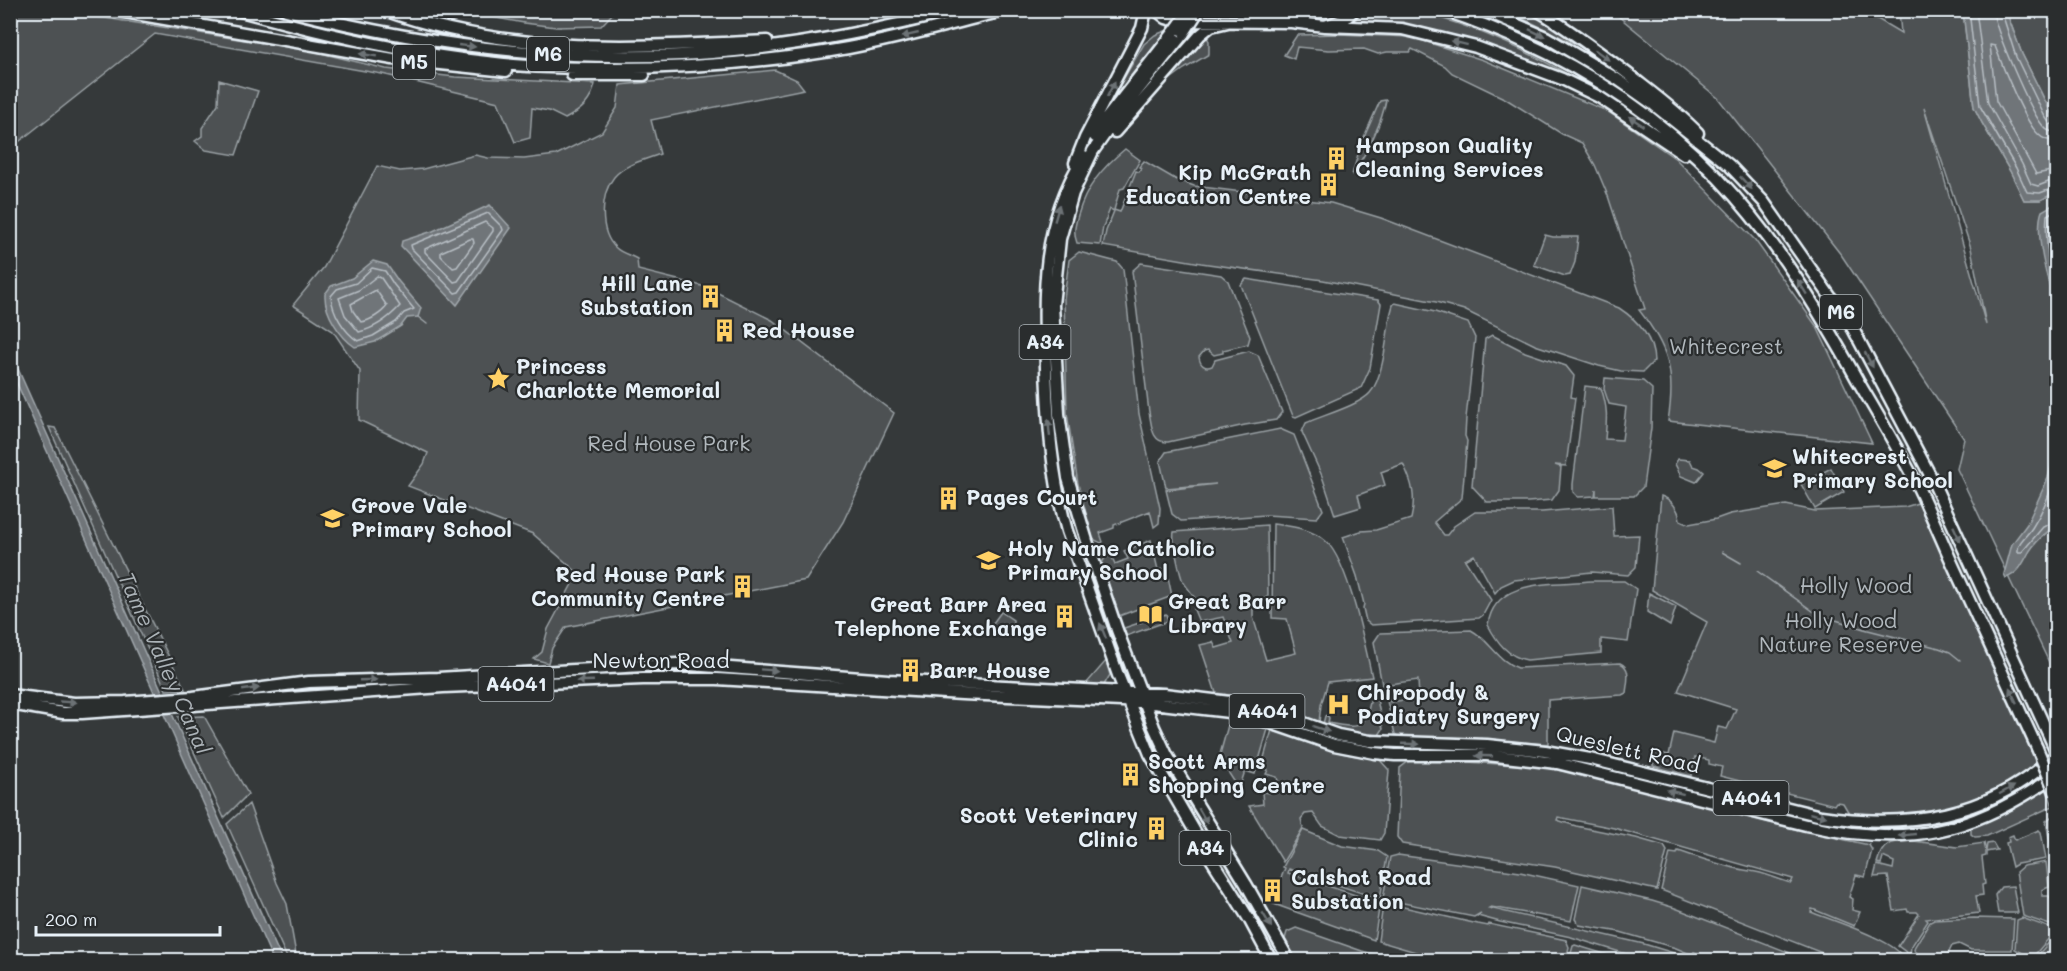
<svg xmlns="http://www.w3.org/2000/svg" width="2067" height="971" font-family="Mali,sans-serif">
	<rect width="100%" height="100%" fill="#35393a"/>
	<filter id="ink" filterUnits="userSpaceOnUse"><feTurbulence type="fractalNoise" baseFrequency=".0167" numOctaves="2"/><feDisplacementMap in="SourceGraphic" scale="12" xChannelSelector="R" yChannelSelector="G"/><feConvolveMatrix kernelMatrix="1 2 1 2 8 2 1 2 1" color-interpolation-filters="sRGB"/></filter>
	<g filter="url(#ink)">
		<path fill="#4d5152" stroke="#9aa1a5" stroke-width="1.5" fill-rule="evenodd" d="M11,10L40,11L105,18L308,50L386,69L455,77L595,84C591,102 582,110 565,119L549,111L532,108L530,138L515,142L498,102L382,74L155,34L11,148Z
			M466,10H615V11L601,26L556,27L524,23L464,12Z
			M1246,10L1281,21L1201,18L1206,11Z
			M1265,11H1344C1322,30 1291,16 1265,11Z
			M1363,11C1379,11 1398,8 1413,11C1481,26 1547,60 1606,97L1498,53L1347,23L1356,19Z
			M1508,11H1526L1554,26L1589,51Z
			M1612,11H1864L1901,33L1899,11H1963L1974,107L1982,123L2010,171L2024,200H2041L2056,192V677L1957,469L1964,439L1842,256L1718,98ZM1924,108L1971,248L1986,325Z
			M2006,11H2056V123L2022,54Z
			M1168,30L1096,127H1095L1144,44L1155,35Z
			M1205,34L1209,41V54L1184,69L1160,87Z
			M1339,34L1411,37L1483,60L1607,111L1676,159L1755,240L1817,327L1872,443L1668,421C1676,373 1669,348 1639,310L1645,309L1608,196L1595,165L1582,143L1562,134L1506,99L1452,73L1445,66L1412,49L1410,52H1387L1378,54L1364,49L1329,50L1297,47L1294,59L1284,55L1297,35Z
			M775,70L797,80L804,89L651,120L660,154C645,160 625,164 614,177C600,194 599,233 616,248C621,253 630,255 637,259L638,270L706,287L772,320L894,413L843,522L806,580L566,627L552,648L548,663L534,659L542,652L548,629L578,573L533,534L408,486L424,464L428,453L359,420L360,371L333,331L293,305L324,267L377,166L400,171L423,169L475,155L488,158L524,159L556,155L602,132L617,108L620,85Z
			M219,80L258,91L236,155L206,150L195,141L202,136V128L218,104Z
			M1386,100C1381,127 1367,152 1352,175L1361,144L1380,101Z
			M1125,149L1140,160L1124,188L1120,189L1114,210L1120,212L1136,171L1139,172L1141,169L1139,167L1144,161L1175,179L1194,186L1331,203L1381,218L1619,308C1639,321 1653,337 1654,361L1643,372L1621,371L1599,366L1535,345L1464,310L1436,302L1323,280L1201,263L1103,246L1106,231L1114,211L1110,209L1103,227L1100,245L1077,243C1073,232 1075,226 1078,215C1086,187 1102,168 1125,149Z
			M1545,235L1553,237H1578L1575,262L1570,275L1565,276L1534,265Z
			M1079,252L1117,262L1123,269L1139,414L1160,508L1159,523L1154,527L1150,511L1114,525V528L1100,533L1103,542L1101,543L1093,539L1078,484L1067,413L1064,299L1069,260Z
			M1141,263L1221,275L1228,281L1250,337L1248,344L1223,350V353L1214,355L1208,350L1204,351L1199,357C1200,365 1205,369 1212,366L1215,360L1249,351L1258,355L1282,412L1276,420L1245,425L1168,442C1151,443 1152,425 1149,412L1132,271Z
			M1246,279L1378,300L1381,304L1370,368L1361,388L1296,417L1293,416L1241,285Z
			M1395,303L1435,312L1468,323L1475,338L1466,418L1465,436L1467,441L1462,498L1434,522L1444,535H1447L1454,526L1475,512H1542L1612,506L1614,536L1639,535L1636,567L1628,575L1592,572L1514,580L1501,586L1495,593L1474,555L1465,560L1491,600L1483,615L1479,618L1371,625L1366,621L1363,608L1364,604L1357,576L1343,537L1361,531L1376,530L1411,519C1416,499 1413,483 1403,464L1381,472L1385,485L1358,495L1361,507L1335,515L1322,476L1302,432L1306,423C1321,416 1360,405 1370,393C1383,379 1387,335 1390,316L1393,305Z
			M1492,335L1525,352L1566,366L1574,376L1571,397L1575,398L1566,466L1555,465L1561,467L1559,490L1552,500L1528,502H1487L1472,486L1485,339Z
			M1605,378L1643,381L1652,389L1651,428L1643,487L1634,496H1596V489L1595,496L1578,497L1573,492V484L1585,386L1601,388C1608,408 1607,418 1605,439L1622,440L1626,407L1609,404L1604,389Z
			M49,427L55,428L185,689L166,690Z
			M1280,429L1294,435L1323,510L1317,518L1266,515L1181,521L1172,514L1166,490L1216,484L1166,488L1160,461L1166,452Z
			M1678,459L1690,460L1693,466L1699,468L1704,472L1696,482L1681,476L1675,464Z
			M1831,468L1844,492L1815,509L1801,484Z
			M1661,496C1671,499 1679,509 1680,520L1689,524L1716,519L1730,514L1786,505L1815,511L1905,507L1918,503L2037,762L2016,779L1960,806L1905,815L1862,817L1850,815L1843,803L1836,802L1834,805L1720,776L1722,767L1709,764V760L1695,757L1691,776L1653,766L1655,752L1669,755L1674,733L1714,743L1718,727L1727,729L1736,709L1678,691L1707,622L1652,590Z
			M1273,524C1290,526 1307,528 1322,538C1348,555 1365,646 1372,677L1328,682L1321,705L1319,722L1242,697L1216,693L1200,645L1213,642L1216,648L1233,643L1223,617L1199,622L1194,610L1195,599C1192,592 1185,586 1182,579C1179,570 1172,540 1174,532L1267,525L1268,596L1263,600H1246V604H1253V617L1266,660L1296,653L1287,619L1272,618Z
			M1151,540L1158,570L1166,568L1172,596L1119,616L1105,574H1103C1101,564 1101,559 1111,555L1115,564L1128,559L1124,551Z
			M1090,562L1093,567L1097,591L1117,645L1113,646L1087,567L1088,563Z
			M1591,581H1624L1636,589L1628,642L1601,639V653L1527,660C1508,657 1497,642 1488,625C1494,577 1556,585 1591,581Z
			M1649,593L1676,607L1670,626L1647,612Z
			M1001,612L1013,620V635L985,634Z
			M1166,614L1168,621L1126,636L1124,628Z
			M1471,630C1490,640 1497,661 1518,668L1620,663C1632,668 1627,682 1626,693L1622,695L1548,700V744L1453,737L1401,738L1395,734L1386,697L1389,696L1390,702L1419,698L1418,680L1382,685L1374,642L1380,633Z
			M1106,661L1110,675L1104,685L1086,684Z
			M679,668L910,685L655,673V669Z
			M1372,683L1374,684L1383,729L1379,735L1356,733L1323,724L1325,716L1327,715L1329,718L1328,723C1365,730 1365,728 1372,692L1369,687Z
			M204,716L248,794L224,818L178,717Z
			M1230,718L1268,729L1255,774L1245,771L1239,789L1219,758Z
			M1272,730C1306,742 1341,757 1378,758L1389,770L1384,833L1380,840L1340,835L1322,826L1313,813L1305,814L1301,819L1303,828L1283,862L1249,806L1263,804L1262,792L1270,793L1272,788L1275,789L1278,781L1277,777L1266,774L1268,770L1261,768Z
			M2056,758V767C2029,792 2004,803 1970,816L1968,813Z
			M1409,761L1467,762L1535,766L1585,775L1790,828L1869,845L1872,850L1865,877L1856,875L1849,897L1853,899L1852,910L1860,912L1854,926L1815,910L1812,909L1811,912C1828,919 1901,942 1903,959L1840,960L1661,890L1670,853L1677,854L1678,851C1704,859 1727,868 1750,871C1764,872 1778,880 1791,883L1793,879L1614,828L1558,817L1557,820L1576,826L1636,838L1664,846L1667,851L1657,890L1555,867L1402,844L1397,837L1400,768Z
			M2045,786L2053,806L1987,836L1975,837L1971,834V828L1973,825Z
			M1711,792L1846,823L1905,827L1957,820L1959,822L1909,832L1847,830L1711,797Z
			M1188,798L1240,882L1238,885L1234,887L1199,832V825L1185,800Z
			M249,804L277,883L287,904L297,960H288L227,824Z
			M2056,813V876L2046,821Z
			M1303,830L1342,846L1378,851L1387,857L1380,899L1289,869L1288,873L1380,903L1374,940L1271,903L1285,868L1283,867Z
			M2039,830L2041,832L2046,859L2017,864L2012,867L2006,843L2009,842L2008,837L2013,835L2015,840Z
			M1914,841L1957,847L1984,843L1986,851L1987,844L1993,843L1997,850L1986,852V856L1982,857L1985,884L1982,885L1983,895L1976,896L1979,913L1926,919L1928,921L1911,947L1910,955L1898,946L1919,914L1917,912H1908L1907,909L1894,911L1888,876L1874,877L1877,865L1893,869L1894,862L1883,857L1881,864L1877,863C1883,840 1893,842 1914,841Z
			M1398,855L1520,872L1579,885L1571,921L1491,907L1489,908L1644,944L1697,960H1646L1571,937L1500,922L1478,916L1481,913L1474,917L1383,899L1390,857Z
			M2046,862L2049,887L2042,890V896H2049L2053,902L2056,901V927L2023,916L2016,872L2023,866Z
			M1582,885L1652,901L1675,908L1808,960H1715L1694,952L1692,955L1676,948L1620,932L1579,925L1575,919Z
			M2013,886L2018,913H1998L1995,895L2001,887Z
			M1246,891L1282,960H1278C1265,938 1255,915 1241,894Z
			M1386,903L1478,924L1488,926L1489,924L1566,940L1569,947L1566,960H1443L1378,941L1383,905Z
			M1974,918L2014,919L2012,950H1971L1959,944L1952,946L1948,954L1919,955L1914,950L1915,946L1930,922L1934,920Z
			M2022,918L2056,930L2032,958L2015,949L2017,920Z
			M1296,928L1362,951L1395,960H1297L1285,939L1287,932Z
			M2056,935V960H2035L2034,959Z
			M1575,945L1624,960H1569L1573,946Z"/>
		<path fill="#707579" stroke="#a0a7ac" stroke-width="1.5" d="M1963,11H2006L2022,54L2056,123V192L2041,200H2024L2010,171L1982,123L1974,107Z
			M2056,203V303C2047,283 2034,232 2042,211Z
			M490,205L511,228L457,305L401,246L402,241L433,231Z
			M373,261L387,265L399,282L421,308L418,317L407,318L401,326L375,342L355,347C340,337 324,313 325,294L331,286L352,278Z
			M10,351L282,960H273L11,370Z
			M2056,430V526C2046,532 2034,543 2028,554C2022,565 2019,573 2006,578L2004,574L2012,544L2027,524L2048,478L2055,449Z"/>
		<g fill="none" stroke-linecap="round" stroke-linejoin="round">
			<path stroke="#b8bfc5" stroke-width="1.5" d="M1969,10L1980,106L2016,168L2027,192L2040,193L2056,187
				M1976,10L1988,103L2022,164L2031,184L2038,186L2056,179
				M1993,10C1994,28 2032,115 2044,127C2047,131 2051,132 2056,132
				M2001,10L2016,57L2044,115L2050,124L2056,125
				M2056,141C2050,141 2044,140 2039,135C2025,123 2002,65 1995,46L1990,45L1996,101L2036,174L2056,170
				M2056,210L2047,215C2045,239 2049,267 2056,289
				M488,213L502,227L503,230L459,292L455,293L412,249L411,245Z
				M485,222L493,228V231L458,281L454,282L425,252V249Z
				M470,239H473L474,243L457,267L453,268L441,256V252Z
				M372,268L385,271L394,285L414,309L404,313L396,322L373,336L358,341C344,332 332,312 331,296L337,289L356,283Z
				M377,276L381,278L400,306C388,319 376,328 359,332L345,315L339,298L359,290Z
				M376,290L387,306C382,313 370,321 361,322L353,311L351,304Z
				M2056,470C2052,489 2043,511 2032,528C2027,536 2017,542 2018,552H2022L2043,527L2056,521"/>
			<path stroke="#a0a7ac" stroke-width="1.5" d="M418,317L427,324
				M1722,552L1741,563
				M1757,571L1817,614L1864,629L1939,648L1950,652L1960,660"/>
			<defs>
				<path id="highway" d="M113,10L393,59L506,71
					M237,10C324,34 413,55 504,64C540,68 577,68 613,68C692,68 770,62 848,48C902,38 954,23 1007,10
					M286,10C433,48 584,66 735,51C811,44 885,28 958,10
					M384,10C511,56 636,47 767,41
					M1156,10L1166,18L1176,21L1291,22L1325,26L1345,19L1354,10
					M1250,10L1276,18
					M1443,10C1548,45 1641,98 1718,178C1775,238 1818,309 1858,381C1877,413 1896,446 1914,479C1928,507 1940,536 1953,565C1981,626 2009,687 2037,748
					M1483,10L1546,37L1617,79L1654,105L1729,165L1764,202L1853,329L1930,475L2056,751
					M1537,10C1569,29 1598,51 1628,74C1652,93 1677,111 1698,133
					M1325,26L1402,29L1476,47L1562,79L1599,97L1684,154
					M1184,33L1122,110L1093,151L1073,193L1060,239L1053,305L1059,414L1068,478L1087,541L1117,630L1154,727L1167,755L1246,884L1289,960
					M572,75H644
					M1115,132L1200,35L1211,26L1228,22
					M1095,137L1105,120L1174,32
					M1084,156C1041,225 1043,290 1046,368C1048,423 1052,478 1067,531L1118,675L1150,754L1205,849L1249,919L1271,960
					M1075,163L1085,138L1142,28L1146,10
					M10,695L74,703L125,702L193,697L309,682L438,678L677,664L888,680L1164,694L1238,703L1270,711L1338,735L1370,741L1487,745L1545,751L1590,759L1821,816C1909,829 1988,817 2056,755
					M10,704L63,713H82L443,687L643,679H717L962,694L1144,702L1229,712L1250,716L1334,745L1375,753L1395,755H1487L1557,763L1806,825C1908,848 1972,834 2056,775"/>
			</defs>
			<use href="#highway" stroke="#e8f1f8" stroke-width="15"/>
			<use href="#highway" stroke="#2a2d2e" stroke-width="10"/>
			<defs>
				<path id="highway-bridge" d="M1174,32L1190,10
					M1184,33L1199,10
					M2037,748L2056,794"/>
			</defs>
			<use href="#highway-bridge" stroke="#e8f1f8" stroke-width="15" stroke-linecap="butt"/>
			<use href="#highway-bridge" stroke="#2a2d2e" stroke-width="10"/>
		</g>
		<defs><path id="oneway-solid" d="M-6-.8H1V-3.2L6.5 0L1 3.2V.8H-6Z" transform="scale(1.5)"/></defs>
		<g fill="#6c7275">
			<use href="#oneway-solid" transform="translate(1537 33) rotate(25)"/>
			<use href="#oneway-solid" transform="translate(910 35) rotate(167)"/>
			<use href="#oneway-solid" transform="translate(1459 43) rotate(-166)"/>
			<use href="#oneway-solid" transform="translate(467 46) rotate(6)"/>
			<use href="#oneway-solid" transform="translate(368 55) rotate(-171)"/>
			<use href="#oneway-solid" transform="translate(1602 55) rotate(37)"/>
			<use href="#oneway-solid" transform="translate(1111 89) rotate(-63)"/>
			<use href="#oneway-solid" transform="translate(1636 121) rotate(-147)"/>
			<use href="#oneway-solid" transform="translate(1746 183) rotate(47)"/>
			<use href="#oneway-solid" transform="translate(1057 213) rotate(-74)"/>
			<use href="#oneway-solid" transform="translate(1802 287) rotate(-122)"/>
			<use href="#oneway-solid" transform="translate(1869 360) rotate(62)"/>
			<use href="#oneway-solid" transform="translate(1049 428) rotate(-96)"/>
			<use href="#oneway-solid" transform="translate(1957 534) rotate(65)"/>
			<use href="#oneway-solid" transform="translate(1103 631) rotate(-112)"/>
			<use href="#oneway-solid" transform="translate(769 670) rotate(4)"/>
			<use href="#oneway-solid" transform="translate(368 680) rotate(-2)"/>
			<use href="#oneway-solid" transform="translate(585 681) rotate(178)"/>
			<use href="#oneway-solid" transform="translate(251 689) rotate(-8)"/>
			<use href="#oneway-solid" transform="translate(2013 695) rotate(-115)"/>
			<use href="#oneway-solid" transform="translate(68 702) rotate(3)"/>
			<use href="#oneway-solid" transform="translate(1321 729) rotate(18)"/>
			<use href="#oneway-solid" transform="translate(1411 744) rotate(2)"/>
			<use href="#oneway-solid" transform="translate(1484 756) rotate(-178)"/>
			<use href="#oneway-solid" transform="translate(2007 790) rotate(-28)"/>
			<use href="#oneway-solid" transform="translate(1675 792) rotate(-166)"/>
			<use href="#oneway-solid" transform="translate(1818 815) rotate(12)"/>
			<use href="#oneway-solid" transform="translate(1203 816) rotate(60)"/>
			<use href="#oneway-solid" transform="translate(1907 835) rotate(174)"/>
			<use href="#oneway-solid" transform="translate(1267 920) rotate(59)"/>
		</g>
	</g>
	<defs>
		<symbol id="building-bare" viewBox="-9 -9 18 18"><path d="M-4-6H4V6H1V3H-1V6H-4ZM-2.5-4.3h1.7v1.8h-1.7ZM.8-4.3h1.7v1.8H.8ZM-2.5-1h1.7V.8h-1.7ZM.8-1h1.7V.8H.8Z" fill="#ffd166" stroke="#2a2d2e" stroke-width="2.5" paint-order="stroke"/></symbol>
		<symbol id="sight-bare" viewBox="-9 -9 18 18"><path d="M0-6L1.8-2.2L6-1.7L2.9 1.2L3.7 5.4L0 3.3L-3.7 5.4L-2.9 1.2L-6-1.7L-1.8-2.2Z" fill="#ffd166" stroke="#2a2d2e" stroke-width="2.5" paint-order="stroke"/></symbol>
		<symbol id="school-bare" viewBox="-9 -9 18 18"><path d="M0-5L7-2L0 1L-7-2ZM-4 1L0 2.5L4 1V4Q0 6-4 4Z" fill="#ffd166" stroke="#2a2d2e" stroke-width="2.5" paint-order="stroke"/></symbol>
		<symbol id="library-bare" viewBox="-9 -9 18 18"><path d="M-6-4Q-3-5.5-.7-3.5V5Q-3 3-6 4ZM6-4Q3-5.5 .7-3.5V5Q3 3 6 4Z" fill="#ffd166" stroke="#2a2d2e" stroke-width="2.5" paint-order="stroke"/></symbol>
		<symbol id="hospital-bare" viewBox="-9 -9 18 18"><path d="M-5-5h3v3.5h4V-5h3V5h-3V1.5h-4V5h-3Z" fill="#ffd166" stroke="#2a2d2e" stroke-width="2.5" paint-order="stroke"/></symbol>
	</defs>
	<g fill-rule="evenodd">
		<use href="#building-bare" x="1320" y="142" width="33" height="33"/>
		<use href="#building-bare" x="1312" y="168" width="33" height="33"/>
		<use href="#building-bare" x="694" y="280" width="33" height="33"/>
		<use href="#building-bare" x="708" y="314" width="33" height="33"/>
		<use href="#sight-bare" x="482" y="362" width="33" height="33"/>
		<use href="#school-bare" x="1758" y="452" width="33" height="33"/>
		<use href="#building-bare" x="932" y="482" width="33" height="33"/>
		<use href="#school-bare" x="316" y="502" width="33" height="33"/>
		<use href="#school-bare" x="972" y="544" width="33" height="33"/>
		<use href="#building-bare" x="726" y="570" width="33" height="33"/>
		<use href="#library-bare" x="1134" y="598" width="33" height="33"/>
		<use href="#building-bare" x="1048" y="600" width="33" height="33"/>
		<use href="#building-bare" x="894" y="654" width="33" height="33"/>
		<use href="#hospital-bare" x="1322" y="688" width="33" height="33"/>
		<use href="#building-bare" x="1114" y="758" width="33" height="33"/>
		<use href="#building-bare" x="1140" y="812" width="33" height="33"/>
		<use href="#building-bare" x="1256" y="874" width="33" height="33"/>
	</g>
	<g text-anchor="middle" stroke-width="4.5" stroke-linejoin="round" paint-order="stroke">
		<g fill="#2a2d2e" stroke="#afb6bb" stroke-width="1.5">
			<rect x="527" y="37" width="42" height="34" rx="4.5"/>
			<rect x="393" y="45" width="42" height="34" rx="4.5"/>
			<rect x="1820" y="295" width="42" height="34" rx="4.5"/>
			<rect x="1019.5" y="325" width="51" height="34" rx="4.5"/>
			<rect x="478.5" y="667" width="75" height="34" rx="4.5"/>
			<rect x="1229.5" y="694" width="75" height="34" rx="4.5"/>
			<rect x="1713.5" y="781" width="75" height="34" rx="4.5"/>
			<rect x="1179.5" y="831" width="51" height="34" rx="4.5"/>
		</g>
		<g font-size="20" font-weight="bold" fill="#e8f1f8">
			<text x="548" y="61">M6</text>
			<text x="414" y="69">M5</text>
			<text x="1841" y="319">M6</text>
			<text x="1045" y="349">A34</text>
			<text x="516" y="691">A4041</text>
			<text x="1267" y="718">A4041</text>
			<text x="1751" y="805">A4041</text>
			<text x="1205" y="855">A34</text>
		</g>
		<g font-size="21" font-weight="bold" fill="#e8f1f8" stroke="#2a2d2e" text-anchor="start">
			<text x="1355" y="153">Hampson Quality<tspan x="1355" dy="24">Cleaning Services</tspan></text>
			<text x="1311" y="180" text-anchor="end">Kip McGrath<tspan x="1311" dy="24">Education Centre</tspan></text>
			<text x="693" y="291" text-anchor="end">Hill Lane<tspan x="693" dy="24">Substation</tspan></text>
			<text x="742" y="338">Red House</text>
			<text x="516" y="374">Princess<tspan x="516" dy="24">Charlotte Memorial</tspan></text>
			<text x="1792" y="464">Whitecrest<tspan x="1792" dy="24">Primary School</tspan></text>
			<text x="966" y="505">Pages Court</text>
			<text x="351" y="513">Grove Vale<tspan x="351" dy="24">Primary School</tspan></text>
			<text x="1007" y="556">Holy Name Catholic<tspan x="1007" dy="24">Primary School</tspan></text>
			<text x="725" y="582" text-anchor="end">Red House Park<tspan x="725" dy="24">Community Centre</tspan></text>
			<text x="1168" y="609">Great Barr<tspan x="1168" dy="24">Library</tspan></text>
			<text x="1047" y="612" text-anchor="end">Great Barr Area<tspan x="1047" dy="24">Telephone Exchange</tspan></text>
			<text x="929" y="678">Barr House</text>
			<text x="1357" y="700">Chiropody &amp;<tspan x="1357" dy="24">Podiatry Surgery</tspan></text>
			<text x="1148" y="769">Scott Arms<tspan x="1148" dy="24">Shopping Centre</tspan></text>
			<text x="1138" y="823" text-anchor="end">Scott Veterinary<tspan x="1138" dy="24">Clinic</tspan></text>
			<text x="1291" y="885">Calshot Road<tspan x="1291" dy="24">Substation</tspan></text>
		</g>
		<g font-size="21" fill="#b2b9be" stroke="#2a2d2e">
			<text x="1726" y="354">Whitecrest</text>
			<text x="669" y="451">Red House Park</text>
			<text x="1856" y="593">Holly Wood</text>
			<text x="1841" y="628">Holly Wood<tspan x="1841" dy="24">Nature Reserve</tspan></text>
		</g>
		<g font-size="21" fill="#e8f1f8" stroke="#2a2d2e">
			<text x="661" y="668">Newton Road</text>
			<text transform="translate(1628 750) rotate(13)" y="7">Queslett Road</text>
		</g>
		<g font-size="22" font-style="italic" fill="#acb3b8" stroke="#2a2d2e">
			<text transform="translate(165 663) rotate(66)" y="8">Tame Valley Canal</text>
		</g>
	</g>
	<rect width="2067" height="971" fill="none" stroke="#2a2d2e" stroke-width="36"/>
	<rect x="18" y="18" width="2031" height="935" fill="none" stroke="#e8f1f8" stroke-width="2" filter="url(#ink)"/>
	<path d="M36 926v9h184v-9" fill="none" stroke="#e8f1f8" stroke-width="3"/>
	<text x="45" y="926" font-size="18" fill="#e8f1f8" stroke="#2a2d2e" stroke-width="4.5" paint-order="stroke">200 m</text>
</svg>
